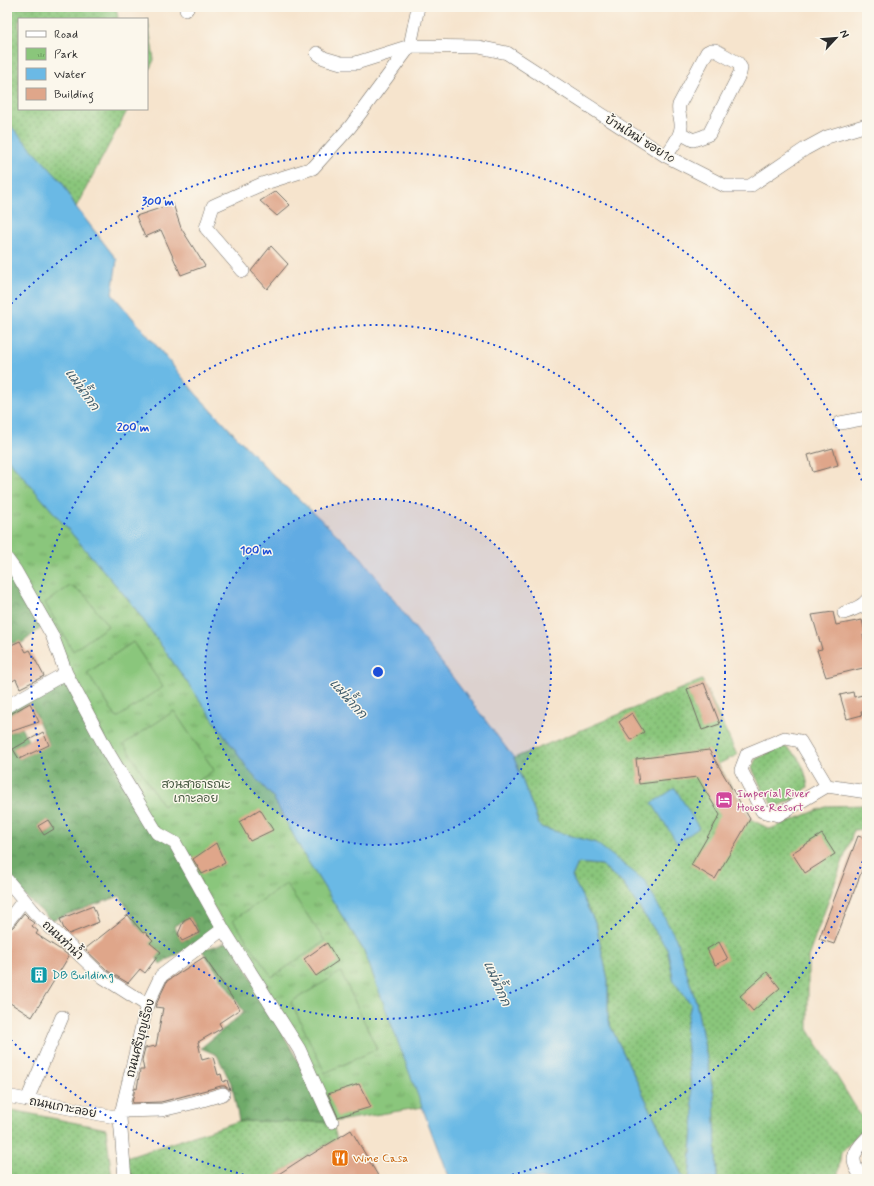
<svg xmlns="http://www.w3.org/2000/svg" width="874" height="1186" font-family="Mynerve,'Playpen Sans Thai',sans-serif">
	<defs>
		<pattern id="grass-dots" width="8" height="8" patternUnits="userSpaceOnUse"><rect width="8" height="8" fill="#8ac67b"/><path d="M2 2h.1M6 6h.1" fill="none" stroke="#71a165" stroke-width="1.8" stroke-linecap="round"/></pattern>
		<pattern id="forest-crowns" width="20" height="18" patternUnits="userSpaceOnUse"><rect width="20" height="18" fill="#6fab6b"/><path d="M2 6a3 3 0 1 1 6 0M12 15a3 3 0 1 1 6 0" fill="none" stroke="#5b8b58"/></pattern>
		<pattern id="park-tufts" width="24" height="20" patternUnits="userSpaceOnUse"><rect width="24" height="20" fill="#8ac67b"/><path d="M3 7l-1-3M5 7V3M7 7l1-3M15 17l-1-3M17 17v-4M19 17l1-3" fill="none" stroke="#71a165"/></pattern>
	</defs>
	<rect width="100%" height="100%" fill="#fbf7ec"/>
	<filter id="ink" filterUnits="userSpaceOnUse"><feTurbulence type="fractalNoise" baseFrequency=".025" numOctaves="2"/><feDisplacementMap in="SourceGraphic" scale="8" xChannelSelector="R" yChannelSelector="G"/><feConvolveMatrix kernelMatrix="1 2 1 2 8 2 1 2 1" color-interpolation-filters="sRGB"/></filter>
	<filter id="wash" filterUnits="userSpaceOnUse"><feTurbulence type="fractalNoise" baseFrequency=".012" numOctaves="4" result="noise"/><feDisplacementMap in="SourceGraphic" scale="16" xChannelSelector="R" yChannelSelector="G"/><feGaussianBlur stdDeviation="0.9" result="paint"/><feColorMatrix in="noise" values="0 0 0 0 0 0 0 0 0 0 0 0 0 0 0 0 0 1.4 0 .05"/><feComposite in="paint" operator="in"/></filter>
	<g filter="url(#wash)">
		<rect width="100%" height="100%" fill="#f6e4cd"/>
		<path fill="url(#grass-dots)" stroke="#5a7853" d="M7,7H116L118,19H19V109H128L76,207L62,182L7,122Z
			M147,20H148L154,60L147,74Z
			M702,680L737,755L718,764L750,819L770,829L828,806L867,805V829L854,830L808,957V1029L867,1126L860,1132L841,1153L837,1179H717L714,1095L696,1002L676,939L596,843L540,827L514,758Z
			M783,746C800,755 805,768 808,787L794,799L775,807L763,791L752,768L756,759Z
			M578,863L602,865L623,884L667,948L674,982L691,1004L685,1030L694,1116L689,1179H684L608,1021V980L596,924L572,877Z
			M12,1110L106,1129L112,1179H7V1157Z
			M239,1121L332,1122L337,1139L308,1155L271,1179H125L123,1159Z"/>
		<path fill="url(#forest-crowns)" stroke="#4d6b4b" fill-rule="evenodd" d="M7,559L46,624L22,643H7Z
			M66,673L175,843L223,929L160,964L120,896L51,920L7,880V733L21,728L28,740L14,749L19,759L49,744L30,703L7,716V706ZM48,820L54,829L44,835L38,826ZM190,917L199,932L182,941L174,926Z
			M231,941L332,1122L239,1121L232,1085L217,1055L201,1048L244,1012L202,950Z"/>
		<path fill="url(#park-tufts)" stroke="#5a7853" d="M7,458L132,604L251,773L273,797L304,855L364,951L423,1107L332,1122L299,1049L175,843L157,833L7,559Z"/>
		<path fill="#8ac67b" stroke="#5a7853" d="M70,586L83,593L108,626L73,651L45,603Z
			M133,642L163,687L117,718L87,673Z
			M174,711L214,770L163,806L124,744Z
			M286,884L325,941L272,977L233,920Z
			M341,972L377,1049L325,1073L291,1002Z"/>
		<path fill="#6bb9e5" stroke="#4b7288" d="M7,122L62,182L76,207L117,260L112,294L155,344L196,394L273,475L361,557L514,758L540,827L596,843L645,881L676,939L696,1002L714,1095L717,1179H689L694,1116L685,1030L691,1004L674,982L667,948L623,884L602,865L578,863L572,877L596,924L608,980V1021L684,1179H449L364,951L304,855L273,797L251,773L132,604L7,458Z
			M675,788L699,828L677,843L652,803Z"/>
		<g id="blocks">
			<path fill="#dfa68a" d="M276,191L290,205L277,216L260,201Z
				M173,204L181,228L205,266L181,275L161,230L145,237L136,216Z
				M271,246L288,264L267,289L251,271Z
				M833,448L838,465L813,472L808,455Z
				M833,612L836,625L862,620L866,635H863L867,649V667L826,677L817,650L822,649L812,615Z
				M20,641L26,652L30,650L44,676L20,688L16,679L7,684V647Z
				M704,683L720,724L702,730L687,689Z
				M853,692L854,697L867,694V710L861,711L862,715L847,719L840,695Z
				M30,703L39,722L7,733V716Z
				M632,713L644,732L631,740L619,722Z
				M43,732L49,745L19,759L13,749Z
				M709,750L750,819L715,879L691,865L720,815L697,777L639,784L636,759Z
				M260,809L273,830L250,841L239,822Z
				M48,820L54,829L44,835L38,826Z
				M822,834L835,854L805,873L792,853Z
				M858,836L867,839V857L834,944L819,939Z
				M216,843L225,863L202,874L193,859Z
				M93,906L99,922L69,934L64,929L60,919Z
				M24,913L28,917L27,918L34,923L32,926L38,931L36,934L64,952L69,956L32,1017L7,1001V930L13,927Z
				M128,915L143,933L145,932L153,940L150,943L161,952L145,973L140,969L128,983L108,971L85,949Z
				M190,917L199,933L182,941L178,934L184,920Z
				M719,942L728,959L715,965L707,949Z
				M327,943L338,961L316,976L304,959Z
				M204,957L240,1009L219,1023L222,1028L198,1042L202,1060L213,1057L218,1075L221,1074L223,1082L227,1080L230,1090L225,1086H221L161,1102L132,1103L135,1088L137,1089L140,1070H144L142,1060L145,1048L156,1046L163,1008L155,1007L167,981Z
				M767,972L780,988L753,1011L740,996Z
				M359,1084L371,1107L338,1117L328,1094Z
				M351,1130L380,1179H271L308,1155L309,1156Z"/>
		</g>
	</g>
	<g filter="url(#ink)">
		<use href="#blocks" fill-opacity="0" stroke="#726c64" stroke-width="1"/>
		<g fill="none" stroke-linecap="round" stroke-linejoin="round">
			<defs>
				<path id="minor" d="M186,10L188,7
					M317,53L324,58L341,63H356L410,46L479,47L507,53L666,156L725,186H750L805,149L827,137L867,125
					M666,156C671,148 681,137 681,127C682,119 677,113 679,105L707,52L711,50H715L738,63L741,68L740,73L709,134L702,137L693,140L680,133
					M243,271L206,228L213,206L262,184L313,168L350,127L410,46L418,7
					M840,423L867,418
					M7,559L15,570L52,635L66,673L109,754L157,833L175,843L223,929L299,1049L332,1122
					M844,613C852,610 862,607 867,600
					M7,706L66,673
					M827,786L800,741L785,738L747,754L741,770L762,811L778,815L827,786L867,792
					M7,880L36,914L103,977L147,1005
					M7,922L24,900
					M7,1096L120,1118
					M27,1100L62,1017
					M121,1111L162,1110L196,1102L223,1094
					M125,1179L120,1118L147,1005L161,976L223,929
					M863,1179C849,1161 852,1153 867,1138"/>
			</defs>
			<use href="#minor" stroke="#726c64" stroke-width="14"/>
			<use href="#minor" stroke="#fff" stroke-width="13"/>
		</g>
	</g>
	<circle cx="378" cy="672" r="173" fill="#1d4ed8" fill-opacity=".12"/>
	<g fill="none" stroke="#1d4ed8" stroke-width="2" stroke-dasharray="2 4">
		<circle cx="378" cy="672" r="173"/>
		<circle cx="378" cy="672" r="347"/>
		<path d="M867 850A520 520 0 0 1 495 1179M261 1179A520 520 0 0 1 7 1036M7 308A520 520 0 0 1 867 494"/>
	</g>
	<defs>
		<symbol id="hotel-square" viewBox="-11 -11 22 22"><rect x="-9" y="-9" width="18" height="18" rx="4" fill="#d1479c" stroke="#fbf7ec"/><path d="M-6-4.5h1.5V1H6V5H4.5V3h-9V5H-6ZM-4 0a1.8 1.8 0 1 1 3.6 0ZM.5 0V-2.5h3Q6-2.5 6 0Z" fill="#fff"/></symbol>
		<symbol id="building-square" viewBox="-11 -11 22 22"><rect x="-9" y="-9" width="18" height="18" rx="4" fill="#0f9aa8" stroke="#fbf7ec"/><path d="M-4-6H4V6H1V3H-1V6H-4ZM-2.5-4.3h1.7v1.8h-1.7ZM.8-4.3h1.7v1.8H.8ZM-2.5-1h1.7V.8h-1.7ZM.8-1h1.7V.8H.8Z" fill="#fff"/></symbol>
		<symbol id="restaurant-square" viewBox="-11 -11 22 22"><rect x="-9" y="-9" width="18" height="18" rx="4" fill="#e8710a" stroke="#fbf7ec"/><path d="M-5-6h1v4h1v-4h1v4h1v-4h1v5L-1.5 .5V6h-2V.5L-5-1ZM5-6V6H3V1.5H1.5Q1.5-4 5-6Z" fill="#fff"/></symbol>
	</defs>
	<g fill-rule="evenodd">
		<use href="#hotel-square" x="714" y="790" width="20" height="20"/>
		<use href="#building-square" x="29" y="965" width="20" height="20"/>
		<use href="#restaurant-square" x="330" y="1148" width="20" height="20"/>
	</g>
	<g text-anchor="middle" stroke-width="3" stroke-linejoin="round" paint-order="stroke">
		<g font-size="12" fill="#2b2b2b" stroke="#fbf7ec">
			<text transform="translate(640 139) rotate(32)" y="4">บ้านใหม่ ซอย10</text>
			<text transform="translate(63 940) rotate(43)" y="4">ถนนท่าน้ำ</text>
			<text transform="translate(140 1038) rotate(-75)" y="4">ถนนศรีบุญเรือง</text>
			<text transform="translate(63 1107) rotate(11)" y="4">ถนนเกาะลอย</text>
		</g>
		<g font-size="12" fill="#485a43" stroke="#fbf7ec">
			<text x="196" y="788">สวนสาธารณะ<tspan x="196" dy="14">เกาะลอย</tspan></text>
		</g>
		<g font-size="12" fill="#b23c85" stroke="#fbf7ec" text-anchor="start">
			<text x="737" y="797">Imperial River<tspan x="737" dy="14">House Resort</tspan></text>
		</g>
		<g font-size="12" fill="#0d838f" stroke="#fbf7ec" text-anchor="start">
			<text x="52" y="979">DB Building</text>
		</g>
		<g font-size="12" fill="#c56008" stroke="#fbf7ec" text-anchor="start">
			<text x="353" y="1162">Wine Casa</text>
		</g>
		<g font-size="13" font-style="italic" fill="#415d6c" stroke="#fbf7ec">
			<text transform="translate(83 389) rotate(54)" y="5">แม่น้ำกก</text>
			<text transform="translate(349 698) rotate(48)" y="5">แม่น้ำกก</text>
			<text transform="translate(498 983) rotate(66)" y="5">แม่น้ำกก</text>
		</g>
	</g>
	<circle cx="378" cy="672" r="6" fill="#1d4ed8" stroke="#fbf7ec" stroke-width="2"/>
	<g font-size="12" text-anchor="middle" font-weight="bold" fill="#1d4ed8" stroke="#fbf7ec" stroke-width="3" stroke-linejoin="round" paint-order="stroke">
		<text x="158" y="205">300 m</text>
		<text x="133" y="431">200 m</text>
		<text x="256" y="554">100 m</text>
	</g>
	<rect width="874" height="1186" fill="none" stroke="#fbf7ec" stroke-width="24"/>
	<rect x="18" y="18" width="130" height="92" fill="#fbf7ec" stroke="#a8a59f"/>
	<rect x="26" y="31" width="20" height="6" fill="#ffffff" stroke="#a8a59f"/>
	<text x="54" y="38" font-size="12" fill="#2b2b2b">Road</text>
	<rect x="26" y="48" width="20" height="12" fill="url(#park-tufts)" stroke="#a8a59f"/>
	<text x="54" y="58" font-size="12" fill="#2b2b2b">Park</text>
	<rect x="26" y="68" width="20" height="12" fill="#6bb9e5" stroke="#a8a59f"/>
	<text x="54" y="78" font-size="12" fill="#2b2b2b">Water</text>
	<rect x="26" y="88" width="20" height="12" fill="#dfa68a" stroke="#a8a59f"/>
	<text x="54" y="98" font-size="12" fill="#2b2b2b">Building</text>
	<g transform="translate(836 38) rotate(64)" stroke="#fbf7ec" stroke-width="3" paint-order="stroke">
	<path d="M0-3L7 15L0 10L-7 15Z" fill="#2b2b2b"/>
	<text y="-6" font-size="11" font-weight="bold" text-anchor="middle" fill="#2b2b2b">N</text>
	</g>
</svg>
